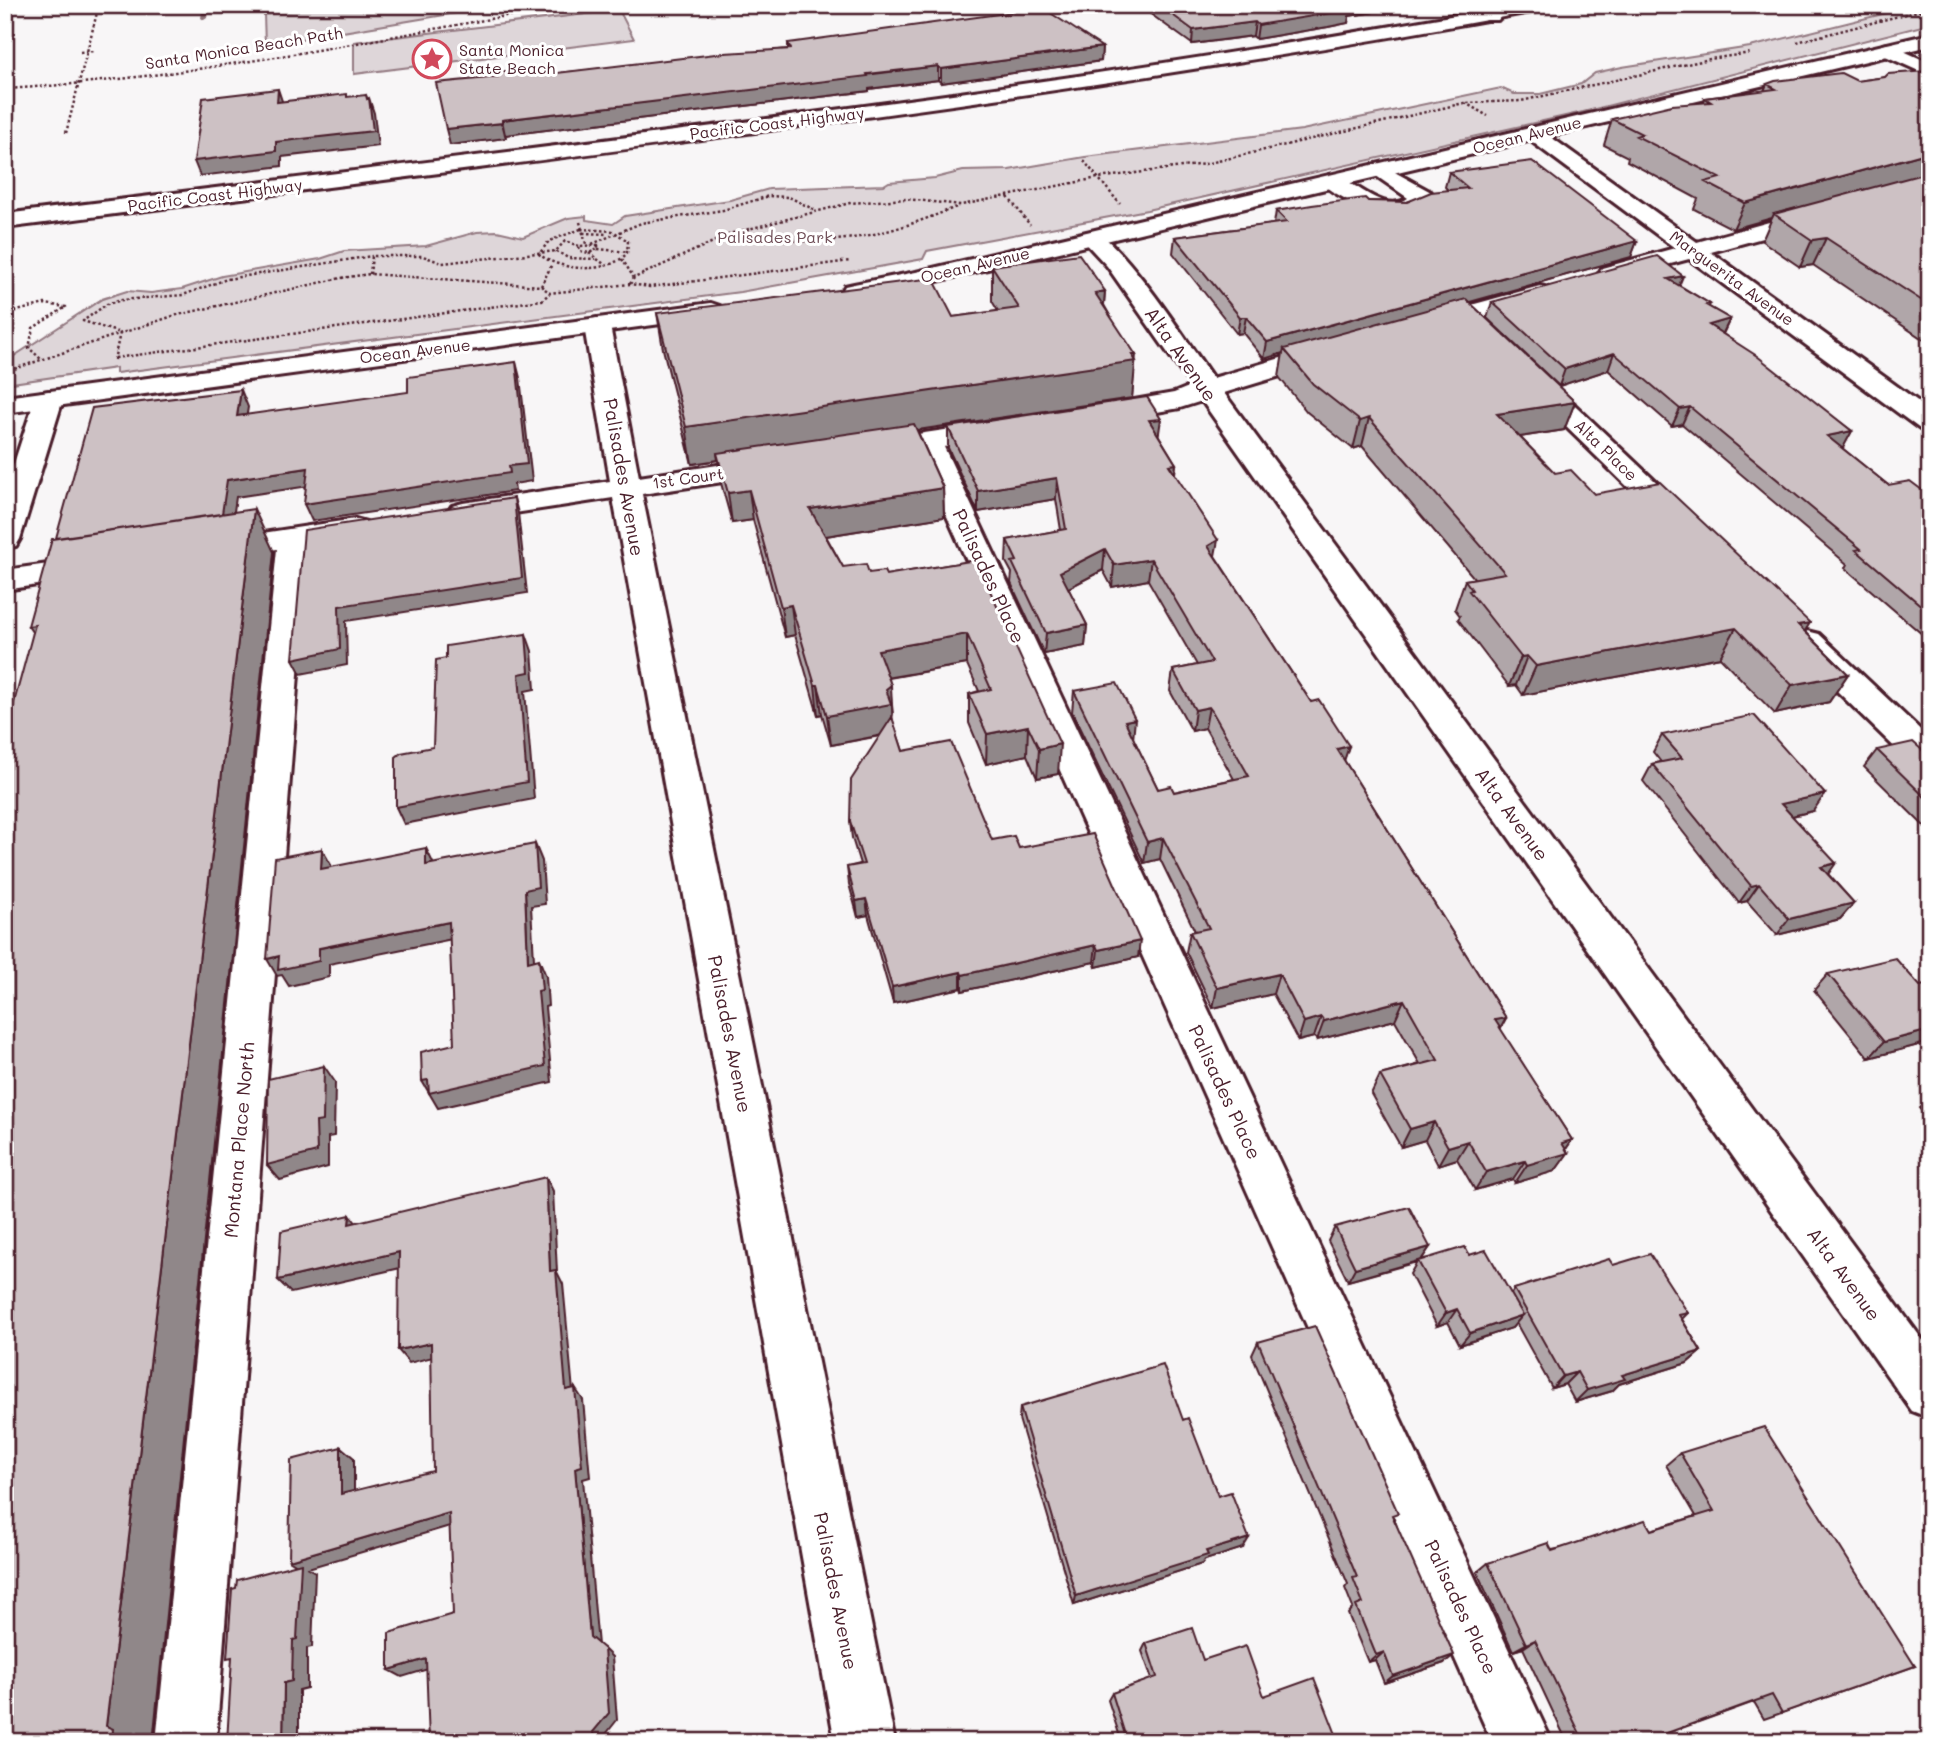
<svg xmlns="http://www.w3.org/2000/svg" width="1935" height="1747" font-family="Mali,sans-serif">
	<rect width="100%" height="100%" fill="#f8f6f7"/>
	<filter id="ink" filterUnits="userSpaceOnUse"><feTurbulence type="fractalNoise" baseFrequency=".0143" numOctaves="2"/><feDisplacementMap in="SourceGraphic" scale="14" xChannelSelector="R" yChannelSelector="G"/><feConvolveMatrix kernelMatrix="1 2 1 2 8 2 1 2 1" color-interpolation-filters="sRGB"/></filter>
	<g filter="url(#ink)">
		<path fill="#ded6d9" stroke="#947a82" stroke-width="2" d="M330,5H504L265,45L264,14Z
			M1919,5H1930V24L1583,112L1147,210L927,251L923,259L740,292L116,373V368L5,384V362L102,299L127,291L151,293L182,289L222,276L320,259L344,251L426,246L477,232L497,231L523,237L568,218L586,216V220L613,224L625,216L730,200L769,189L884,185L889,182L935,178L963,171L1009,170L1085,157L1302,130L1501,88L1514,94H1540L1581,84L1595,73L1622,67L1750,47Z
			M619,10L634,39L354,74V42Z"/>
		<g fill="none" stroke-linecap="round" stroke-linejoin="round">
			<path fill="#8f747b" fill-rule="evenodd" d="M203,5H209L207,18L204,20L201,18Z"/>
			<defs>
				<path id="minor" d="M1462,5H1485L1501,16L1498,20H1486Z
					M1888,44L1930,63V76L1881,54L1879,50L1881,46Z
					M1534,128L1541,130L1697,242L1816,209L1824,211L1827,216L1824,221L1711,252L1930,410V431L1920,429L1689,259L1611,280L1602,278L1599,273L1602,268L1675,248L1527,138L1524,134L1527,130Z
					M1380,164L1431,192L1434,197C1412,229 1371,214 1344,198C1336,193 1327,190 1322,182L1325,177L1333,175C1356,181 1384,215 1408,198L1369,171L1372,166Z
					M1093,231C1120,238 1193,350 1213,378L1322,346L1331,344L1340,346L1344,352L1340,358L1224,393L1930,1350V1418L1912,1411L1202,401L1180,408L1099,422L1089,420L1085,414L1089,408L1174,393L1191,386L1107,266L1081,238L1085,233Z
					M1540,286L1549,288L1552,293L1549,298L1429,332L1420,329L1416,324L1420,319Z
					M597,318L606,321L610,326L639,477L770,457L780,460L784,466L780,472L770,475L642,494L895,1742H835L613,498L463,521L452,518L448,512L452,506L463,503L610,481L584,326L588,321Z
					M1531,370L1540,372L1691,515L1695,521L1691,527L1680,530L1669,527L1522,384L1518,378L1522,372Z
					M49,391L59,393L63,399L20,539L16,546L5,548V491L35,399L39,393Z
					M998,422L1008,424L1012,430L1008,436L944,447L1552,1742H1492L918,451L871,459L861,456L857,450L861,444L871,441Z
					M355,519L366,522L370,528L366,534L308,544L216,1742H156L277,549L217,558L206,556L202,549L206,542L217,540Z
					M92,558L103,561L108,568L103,575L5,590V570Z
					M1807,631L1819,634L1930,739V773L1917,769L1795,650L1791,642L1795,634Z"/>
				<path id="major" d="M1930,34V46L916,286L854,298L845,296L842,291L845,286L854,284L916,272Z
					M711,303L720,306L724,311L720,316L5,413V397Z"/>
				<path id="highway" d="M1511,5H1551L1542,10C1033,104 518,162 5,228V214C508,151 1013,96 1511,5Z"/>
			</defs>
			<use href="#minor" stroke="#4a1f2b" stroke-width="6"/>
			<use href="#major" stroke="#4a1f2b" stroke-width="6"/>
			<use href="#highway" stroke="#4a1f2b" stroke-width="6"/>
			<path stroke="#4a1f2b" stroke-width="2.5" stroke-dasharray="2.5 2.5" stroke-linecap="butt" d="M1797,42L1930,8
				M80,52L95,51
				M5,89C195,78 382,37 569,5
				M1465,103L1488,116
				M66,133L99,5
				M1084,161L1120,204
				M1008,197L1030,225
				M580,222L586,244
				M581,229L613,231L628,241L627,253C609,275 559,271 539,254L549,241Z
				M583,233L607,234
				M734,233C824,250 875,240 959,206
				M592,244L641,223L723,210L769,196L789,197L815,210
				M598,245V249L589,253L580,251L579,246Z
				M598,249L627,252
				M556,251L568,258L595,259
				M589,253L604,264
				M622,259L634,278
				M370,274L372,256H423L442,263L556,251L565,241L579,246
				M630,284L634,278L733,233L850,203L906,199L961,205L1098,178L1205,164L1464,103L1521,101L1710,59L1751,53
				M541,286L552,264
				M5,314L45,304L66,307L33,328L29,348L42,360
				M115,358L542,300L550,293L630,284L650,287L850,261
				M114,360L120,333L83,321L107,304L122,300L183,295L227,279L372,256
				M5,372L173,316L341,278L370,274L541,286L550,293"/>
			<use href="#minor" fill="#fff" fill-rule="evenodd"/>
			<use href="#major" fill="#fff" fill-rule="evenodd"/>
			<use href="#highway" fill="#fff" fill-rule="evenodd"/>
		</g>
		<path fill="#b0a6a9" stroke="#4a1f2b" stroke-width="2" d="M1145,5H1387L1386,10L1349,16L1348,23L1328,27L1256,39L1253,36L1192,44L1145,10Z
			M788,43L1102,47L1101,61L941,83L938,80L869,89V91L505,135L506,138L450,145L549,74L788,49Z
			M1930,71V344L1813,265L1800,267L1762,241L1772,218L1733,229L1694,209L1698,199L1627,161L1628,157L1604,145L1612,119L1704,102L1705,98L1764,91L1767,84L1857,81Z
			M1449,172L1637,241L1631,257L1469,302L1575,402L1564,430L1520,437L1555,473L1594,494L1805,631L1848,674L1829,702L1775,714L1720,657L1523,695L1516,685L1509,686L1458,619L1460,616L1455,609L1465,580L1475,579L1362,446L1353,449L1307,412L1279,377L1283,353L1264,359L1243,333L1237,334L1173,253L1175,237L1274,224L1276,211L1368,201L1407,202L1448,190L1445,187Z
			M992,266L1105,291L1104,305L1135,360L1132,398L917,430L943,488L944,517L826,536L843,567L869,573L886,575L976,560L1058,774L1037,778L1027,755L986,764L969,723V694L979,691L967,664L889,678L893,714L892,718L903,751L992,840L1019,848L1138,957L1096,967L1094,962L962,991L961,988L893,1003L868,915L858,917L849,884L847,867L860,864L852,838L850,821L880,736L831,745L822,714L818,715L795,635L785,637L753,520L732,523L721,483L718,460L692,464L663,349L657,313L953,317L998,311L992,301Z
			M1679,285L1710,304L1709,307L1730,319L1723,334L1852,431L1842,448L1888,485L1930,496V641L1845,568L1847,564L1682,424L1672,426L1608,370L1559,386L1487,318L1492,302Z
			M948,427L1159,436L1176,464L1175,474L1215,556L1311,702L1349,746L1344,760L1506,1018L1500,1029L1572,1140L1566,1149L1568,1153L1555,1171L1515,1183L1513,1179L1475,1190L1457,1159L1438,1165L1425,1140L1401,1147L1371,1094L1380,1075L1420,1064L1395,1020L1317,1040L1314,1037L1298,1041L1273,994L1213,1008L1186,952L1190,932L1195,931L1160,859L1144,863L1072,712L1074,691L1133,738L1158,789L1174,792L1234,779L1205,728L1192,731L1170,691L1173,670L1197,665L1148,580L1112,587L1103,570L1068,588L1087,625L1085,646L1044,654L1011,583L1012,573L1006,562L1007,540L1061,530L1056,499L978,512L948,448Z
			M1662,735L1813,811L1792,816L1828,874L1854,903L1840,919L1777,935L1747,901L1739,903L1643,781L1652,764L1661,762L1653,752Z
			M1877,750L1930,757V832L1864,767Z
			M1828,974L1920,986L1930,1042L1869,1058L1814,990Z
			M1930,1098V1121L1919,1108Z
			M1335,1227L1430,1247L1422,1259L1469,1255L1511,1294L1514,1289L1613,1265L1688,1313L1682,1319L1701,1351L1687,1363L1619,1384L1612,1391L1575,1402L1565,1384L1552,1388L1516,1323L1512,1328L1460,1345L1448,1322L1437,1326L1410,1274L1417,1262L1348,1281L1328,1241Z
			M1258,1342L1394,1518L1444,1663L1384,1683L1375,1660L1368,1662L1348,1614L1353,1608L1345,1588L1348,1584L1252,1355Z
			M1020,1407L1183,1420L1243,1548L1205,1560L1202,1564L1074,1605L1019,1419Z
			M1680,1453L1915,1666L1764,1719L1754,1702L1643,1742H1567L1523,1648L1513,1651L1477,1572L1488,1563L1651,1530L1696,1516L1666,1465Z
			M1146,1643L1203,1660L1264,1696L1121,1740L1108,1700L1112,1693L1152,1679L1142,1651Z"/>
		<path fill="#908789" stroke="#4a1f2b" stroke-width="2" d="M1341,5H1387L1386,10L1349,16L1348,23L1328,27L1256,39L1258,25Z
			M1255,22L1253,36L1192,44L1193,30Z
			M1102,47L1101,61L941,83V69Z
			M938,66V80L869,89V91L505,135L502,120Z
			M278,89L283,104L277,102Z
			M366,95L371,109L369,98L374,113L378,146L282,157V166L200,176L194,161L276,142Z
			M502,123L506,138L450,145L446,129Z
			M1930,152V174L1774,214L1772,218L1733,229L1745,203Z
			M1826,238L1813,265L1800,267L1812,240Z
			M1637,241L1631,257L1287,353L1284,349L1283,353L1264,359L1267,342Z
			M1683,276L1676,293L1668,279Z
			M1105,291L1102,326L1095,293Z
			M1240,317H1246L1243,333L1237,334Z
			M1730,319L1722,335L1709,325Z
			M1614,353L1608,370L1559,386L1565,369Z
			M1136,355L1132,398L718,460L717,453L718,460L692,464L686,427Z
			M516,362L520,378L532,481L514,484L515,491L312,521L304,504L509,466Z
			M241,390L248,407L244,433L237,416Z
			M1575,402L1564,430L1488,442L1497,414Z
			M1690,407L1682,424L1672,426L1680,409Z
			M1369,418L1362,446L1353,449L1360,421Z
			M1161,419L1158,439L1149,420Z
			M1852,431L1843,448L1817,453L1827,436Z
			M1176,464L1173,485L1169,465Z
			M308,468L316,485L236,497L231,533L66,558L227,480Z
			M1057,478L1056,499L978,512V491Z
			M943,488L944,517L813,538L810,509Z
			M749,490L753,520L732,523L728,493Z
			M514,498L518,513L527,593L346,621L347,665L301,674L293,659L339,606Z
			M254,509L274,552L153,1742H112L106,1726Z
			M1218,540L1214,561L1208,546Z
			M1105,549L1103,570L1059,593L1060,572Z
			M1151,559L1148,580L1112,587L1114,565Z
			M791,605L795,635L785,637L781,607Z
			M1810,623L1792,651L1798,625Z
			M35,625L57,669L28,626Z
			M1087,625L1085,646L1044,654L1046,633Z
			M1736,628L1720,657L1523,695L1536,666Z
			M526,634L532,651L535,689L525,691L534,799L404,824L396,807Z
			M967,634V664L880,679L878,650Z
			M1527,656L1516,685L1509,686L1521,657Z
			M1848,674L1829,702L1775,714L1792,685Z
			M815,685H818L822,714L818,715Z
			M891,685L893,733L831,745L827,716L886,689Z
			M1209,707L1205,728L1192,731L1195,710Z
			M1135,719L1133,740L1125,721Z
			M1028,726L1027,755L986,764L987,734Z
			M1060,744L1058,774L1037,778L1039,749Z
			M1349,746L1342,767L1337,749Z
			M1825,794L1813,811L1770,821L1781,804Z
			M1163,838L1160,859L1144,863L1147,842Z
			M535,844L542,861L545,904L531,906L535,978L528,962L525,890Z
			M426,848L434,865H426Z
			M322,849L331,865V885L321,869Z
			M1836,863L1824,880L1821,867Z
			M1759,884L1747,901L1739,903L1751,886Z
			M866,899L868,915L858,917L856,901Z
			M1854,903L1840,919L1777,935L1789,919Z
			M449,922L457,938L329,964V977L289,986L282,975L277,976L267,959Z
			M1140,941L1138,957L1096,967L1098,950Z
			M1096,945L1094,962L962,991V975Z
			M539,959L546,976L548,1006L545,1007L552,1082L438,1108L422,1081L538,991Z
			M961,972V988L893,1003L892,987Z
			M1279,974L1273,994L1213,1008L1217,988Z
			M1404,1000L1395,1020L1317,1040L1324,1021Z
			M1321,1017L1314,1037L1298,1041L1304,1022Z
			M1506,1018L1496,1037L1495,1020Z
			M1930,1030V1042L1869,1058L1884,1042Z
			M324,1066L335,1082L334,1136L328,1137V1167L280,1180L267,1165L316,1122Z
			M1434,1122L1425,1140L1401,1147L1410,1129Z
			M1572,1140L1562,1155L1568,1153L1555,1171L1515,1183L1527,1165L1562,1143Z
			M1468,1141L1457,1159L1438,1165L1448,1147Z
			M1525,1161L1513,1179L1475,1190L1486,1172Z
			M546,1177L553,1191L557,1272L563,1284L574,1402L566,1390L550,1271Z
			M350,1215L361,1229L349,1224Z
			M1430,1247L1421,1260L1348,1281L1355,1268Z
			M399,1252L409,1266L291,1293L278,1280Z
			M1457,1309L1448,1322L1437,1326L1446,1313Z
			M1523,1315L1512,1328L1460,1345L1470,1333Z
			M431,1343L441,1355L409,1363L398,1350Z
			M1701,1351L1687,1363L1619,1384L1612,1391L1575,1402L1587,1390L1622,1375Z
			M1577,1372L1565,1384L1552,1388L1563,1376Z
			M575,1388L583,1400L590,1477L583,1479L598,1645L590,1637L575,1468Z
			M341,1447L354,1458V1505L341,1494Z
			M449,1513L460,1523L308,1568L315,1572L312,1647L307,1648V1688L299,1690V1742H283L284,1683L293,1640L300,1567L289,1560Z
			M1249,1538L1243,1548L1205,1560L1202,1564L1074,1605L1076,1596L1206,1551Z
			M1535,1640L1523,1648L1513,1651L1526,1644Z
			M604,1649L612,1657L617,1720L602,1739V1742H594L593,1732Z
			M1384,1652L1375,1660L1368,1662L1376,1655Z
			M1454,1655L1444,1663L1384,1683L1393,1676Z
			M426,1659L438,1666L402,1677L389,1670Z"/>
		<path fill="#cdc1c4" stroke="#4a1f2b" stroke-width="2" d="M1159,5H1343L1350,9L1331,13L1258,25L1255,22L1193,30Z
			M1043,8L1102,47L941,69L938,66L867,74L868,76L502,120V123L446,129L436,83L498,77L497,72L546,66L549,74L724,53L791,49L788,43Z
			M1928,71H1930V152L1745,203L1705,182L1720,178L1636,136L1642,134L1612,119L1672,105L1711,102L1705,98L1776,89L1767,84L1775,81L1841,73L1857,81L1885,77L1888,74Z
			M278,89L277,102L347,94V97L366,95L367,99L369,98L373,131L276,142V151L194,161L203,98Z
			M1532,161L1637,241L1267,342L1246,317H1240L1175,237L1287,222L1276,211L1312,205L1365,198L1368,201L1407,202L1431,192L1468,188L1449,172Z
			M1930,172V306L1826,238L1812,240L1774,214Z
			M1079,254L1105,291L1095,293L1136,355H1132L1136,361L686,427L657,313L933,278L953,317L1019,308L992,266Z
			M1657,256L1683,276L1668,279L1710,304L1706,305L1730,319L1709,325L1757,356L1852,431L1827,436L1888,485L1910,481L1930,496V531L1925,532L1930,536V613L1856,550L1861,549L1690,407L1680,409L1614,353L1565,369L1492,302Z
			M1466,299L1575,402L1497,414L1555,473L1571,470L1594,494L1660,482L1810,623L1798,625L1848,674L1792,685L1736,628L1536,666L1527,656L1521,657L1469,591L1472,590L1465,580L1505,573L1369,418L1360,421L1313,384L1284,349Z
			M516,362L527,464L509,466L510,473L304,504L308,468L227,480L222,514L56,538L92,408L241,390L237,416L408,392V377Z
			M1147,397L1161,419L1149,420L1176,464L1169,465L1218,540L1208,546L1311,702L1319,700L1349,746L1337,749L1506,1018L1495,1020L1572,1140L1562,1143L1568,1153L1527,1165L1525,1161L1486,1172L1468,1141L1448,1147L1434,1122L1410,1129L1380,1075L1438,1060L1404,1000L1324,1021L1321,1017L1304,1022L1279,974L1217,988L1190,932L1209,928L1163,838L1147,842L1074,691L1117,683L1135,719L1125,721L1158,789L1171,786L1174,792L1249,776L1212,711L1209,707L1195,710L1173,670L1212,662L1151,559L1114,565L1105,549L1060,572L1087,625L1046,633L1012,562L1017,561L1007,540L1066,529L1057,478L978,491L948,427Z
			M914,424L943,488L810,509L843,567L866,564L869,573L884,571L886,575L976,560L1060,744L1039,749L1028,726L987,734L969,694L991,689L967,634L878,650L891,685L886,689L891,704L827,716L818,685H815L791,605L781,607L749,490L728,493L717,453Z
			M514,498L522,578L339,606L340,649L293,659L304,530Z
			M254,509L106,1726L113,1729L112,1742H5V736L35,625L28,626L52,539Z
			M526,634L529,672L519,674L527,782L396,807V757L401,753L433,747L436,660L446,658V646Z
			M1754,715L1825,794L1781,804L1836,863L1821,867L1854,903L1789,919L1759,884L1751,886L1652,764L1682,758L1662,735Z
			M892,717L903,751L951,742L992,840L1014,836L1019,848L1093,834L1140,941L1098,950L1096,945L962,975L961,972L892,987L866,899L856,901L847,867L864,864L850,821L851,780Z
			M1913,742L1930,757V802L1877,750Z
			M535,844L538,887L525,890L528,962L539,959L542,990L538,991L545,1066L429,1093L428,1080L422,1081L421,1052L454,1044L449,922L319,948V961L278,970L279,956L267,959L275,858L322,849L321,869L426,848V865Z
			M1895,958L1920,986L1930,984V1030L1884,1042L1828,974Z
			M324,1066L323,1121L316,1122L317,1152L267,1165L268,1079Z
			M546,1177L550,1271L556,1270L566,1390L575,1388L582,1466L575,1468L590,1637L604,1649L609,1713L593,1732L594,1742H429L426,1659L389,1670V1633L453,1614L449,1513L289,1560L291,1460L341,1447V1494L433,1471L431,1343L398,1350L399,1252L278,1280L281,1231L350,1215L349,1224Z
			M1409,1207L1430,1247L1355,1268L1335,1227Z
			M1465,1247L1469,1255L1486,1250L1523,1315L1470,1333L1457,1309L1446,1313L1418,1261Z
			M1650,1254L1688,1313L1679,1315L1701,1351L1622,1375L1625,1379L1587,1390L1577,1372L1563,1376L1514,1289L1609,1259L1613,1265Z
			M1315,1326L1398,1513L1392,1515L1454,1655L1393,1676L1384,1652L1376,1655L1356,1606L1363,1603L1353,1578L1357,1577L1258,1342Z
			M1163,1365L1183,1420L1188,1418L1218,1496L1231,1492L1249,1538L1206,1551L1208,1555L1076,1596L1020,1407Z
			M1764,1427L1915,1666L1782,1713L1772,1695L1642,1742H1584L1535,1640L1526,1644L1488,1563L1548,1543L1552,1551L1645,1520L1651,1530L1714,1511L1680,1453Z
			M301,1563L297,1639L293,1640L292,1681L284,1683L283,1742H227L232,1657L227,1658L232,1589L236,1588L237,1580Z
			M1192,1628L1203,1660L1246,1646L1264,1696L1314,1678L1339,1742H1118L1126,1738L1112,1693L1157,1677L1146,1643Z"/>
	</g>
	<defs>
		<symbol id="sight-ring" viewBox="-11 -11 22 22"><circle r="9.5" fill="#fff" stroke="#d1495b" stroke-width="1.5"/><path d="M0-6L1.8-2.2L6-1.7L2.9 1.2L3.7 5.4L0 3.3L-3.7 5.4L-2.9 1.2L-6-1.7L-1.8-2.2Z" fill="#d1495b"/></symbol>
	</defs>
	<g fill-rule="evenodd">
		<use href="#sight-ring" x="410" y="37" width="44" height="44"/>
	</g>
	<g text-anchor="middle" stroke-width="6" stroke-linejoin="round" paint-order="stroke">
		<g font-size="16" fill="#4a1f2b" stroke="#fff">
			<text transform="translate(244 48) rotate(-9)" y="6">Santa Monica Beach Path</text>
			<text transform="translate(777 123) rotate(-7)" y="6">Pacific Coast Highway</text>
			<text transform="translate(1527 135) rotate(-14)" y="6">Ocean Avenue</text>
			<text transform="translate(215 195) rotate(-7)" y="6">Pacific Coast Highway</text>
			<text transform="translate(975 265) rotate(-13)" y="6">Ocean Avenue</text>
			<text transform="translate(1732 278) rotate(36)" y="6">Marguerita Avenue</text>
			<text transform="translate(415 351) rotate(-7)" y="6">Ocean Avenue</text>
			<text transform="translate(1606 450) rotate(44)" y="6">Alta Place</text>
			<text transform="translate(688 478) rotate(-8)" y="6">1st Court</text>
		</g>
		<g font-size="16" fill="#4a1f2b" stroke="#fff" text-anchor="start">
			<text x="459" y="56">Santa Monica<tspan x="459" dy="18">State Beach</tspan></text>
		</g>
		<g font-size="16" fill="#6f4d56" stroke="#fff">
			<text x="775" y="243">Palisades Park</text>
		</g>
		<g font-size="19" fill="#4a1f2b" stroke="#fff">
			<text transform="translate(1181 354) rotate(55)" y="7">Alta Avenue</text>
			<text transform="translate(624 477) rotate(80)" y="7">Palisades Avenue</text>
			<text transform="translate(989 576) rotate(65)" y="7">Palisades Place</text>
			<text transform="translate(1512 814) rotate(54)" y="7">Alta Avenue</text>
			<text transform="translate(730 1034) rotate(79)" y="7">Palisades Avenue</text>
			<text transform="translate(1225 1092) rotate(65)" y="7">Palisades Place</text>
			<text transform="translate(239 1140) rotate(-85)" y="7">Montana Place North</text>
			<text transform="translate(1844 1274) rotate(54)" y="7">Alta Avenue</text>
			<text transform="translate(836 1591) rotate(79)" y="7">Palisades Avenue</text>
			<text transform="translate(1461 1607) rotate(65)" y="7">Palisades Place</text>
		</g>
	</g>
	<rect width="1935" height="1747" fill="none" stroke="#fff" stroke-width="28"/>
	<rect x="14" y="14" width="1907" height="1719" fill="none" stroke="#4a1f2b" stroke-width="2.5" filter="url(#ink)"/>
</svg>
